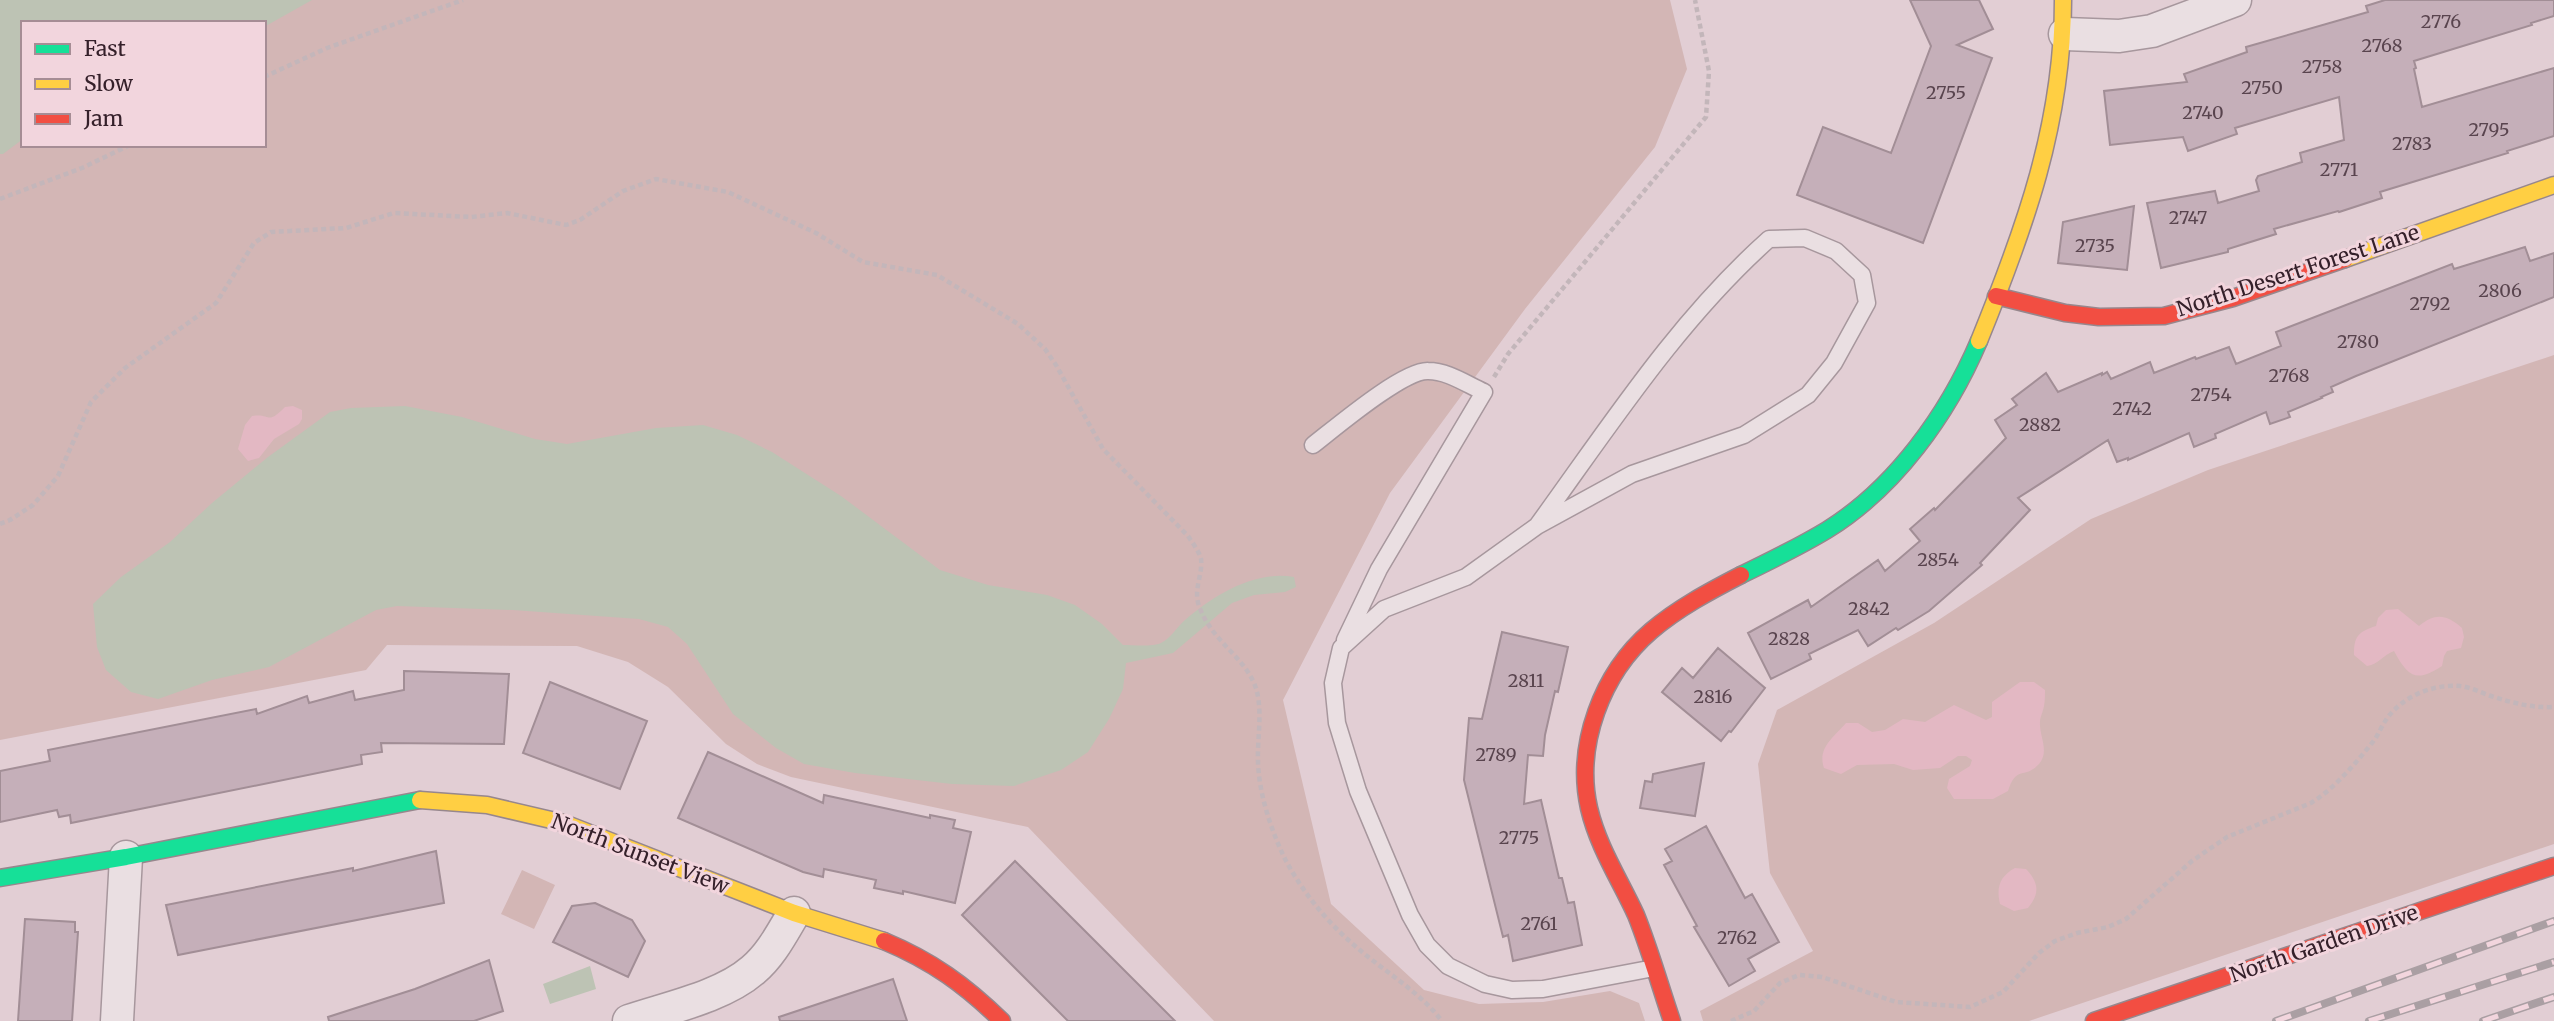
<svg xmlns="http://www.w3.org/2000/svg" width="2554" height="1021" font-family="Merriweather,serif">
	<rect width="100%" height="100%" fill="#e2ced4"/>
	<path fill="#d3b6b5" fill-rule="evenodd" d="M0,0H1670L1687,69L1655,147L1525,309L1390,493L1283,700L1331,904L1424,990L1479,1004L1543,1002L1610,991L1639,1003L1645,1021H1214L1028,827L791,777L757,764L726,744L668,687L628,662L577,646L387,645L366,670L0,740ZM23,23H264V145H23Z
		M2554,355V844L2029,1021H1703L1700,1011L1813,951L1770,873L1758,764L1777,710L1934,623L2091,519L2208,470Z
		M522,870L555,885L534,929L501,914Z"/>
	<path fill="#e3b8c3" d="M293,406L302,410V419L299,424L274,439L259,458L248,461L238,449L245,425L252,416C272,413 266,426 285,407Z
		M2398,609L2419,626C2435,613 2446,614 2462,628L2464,637L2461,648L2447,651L2444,656L2442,666C2416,683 2408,677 2394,651C2383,655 2379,664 2367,666L2354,655C2354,636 2358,632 2376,626L2378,618L2386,610Z
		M2020,682H2034L2045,690C2045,695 2045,701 2044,706C2043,712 2040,717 2040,722C2039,736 2050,751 2039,764C2024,780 2017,764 2008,791L1993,799H1954L1947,788L1949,779L1970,766L1972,760L1966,756H1958L1940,768L1913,770L1894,764L1857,765L1841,774L1824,768C1817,748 1834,737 1846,723H1858L1872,732L1885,730L1903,719L1925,722L1954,705L1986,720L1992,717V702Z
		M2015,868L2026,869C2039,883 2040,893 2028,908L2014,911L2000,904C1996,887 2000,876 2015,868Z"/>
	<path fill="#bdc3b4" d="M0,0H312L264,27V23H23V139L3,154H0Z
		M405,406L462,417L535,439L567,444L656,428L703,425L737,435L772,452L841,496L940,570L988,585L1047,595L1075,605L1102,624L1123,645C1133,645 1152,647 1161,643C1170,639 1178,626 1185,620C1214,595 1255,570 1294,577L1296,587L1285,592L1254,595L1232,603L1173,653L1126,663L1123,689L1109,719L1088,752L1061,770L1014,786L952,784L855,773L804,764L776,748L733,714L687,644L668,627L639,619L513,610L397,606L376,610L269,667L212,680L158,699L131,692L106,670L97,647L93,604L121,577L170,542L212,503L268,457L330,412L351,408Z
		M590,966L596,989L550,1004L543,984Z"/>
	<path fill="#c5afb9" stroke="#a28e96" stroke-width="2" d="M1910,0H1979L1993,29L1957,45L1992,58L1923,243L1797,195L1823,127L1891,153L1931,46Z
		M2385,0H2554V16L2531,23L2532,25L2414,61L2416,68L2414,69L2422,107L2554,68V136L2507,151L2508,153L2380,192L2382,198L2339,212L2338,211L2274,229L2276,234L2228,249V252L2161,268L2147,203L2215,191L2218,203L2259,191L2256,180L2258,176L2302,162L2300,153L2344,140L2339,97L2235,128L2237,134L2188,151L2183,137L2110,145L2104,91L2187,82L2184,74L2247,52L2246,47L2368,12L2366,6Z
		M2134,206L2127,270L2058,263L2063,222Z
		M2525,247L2530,261L2554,253V297L2356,376L2331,387L2333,392L2321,397L2322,398L2288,412L2290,417L2270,424L2266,412L2215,434L2216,438L2194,447L2189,433L2128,460V458L2117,462L2108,440L2018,498L2030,510L1980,563L1982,565L1929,611L1898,630L1896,628L1868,646L1858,630L1809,654L1811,659L1771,679L1748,633L1808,600L1811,607L1878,560L1885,571L1920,541L1910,529L1934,508L1935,510L2006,438L1995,420L2017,405L2012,399L2046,373L2058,392L2102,373V375L2107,372L2111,379L2150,362L2154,373L2195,357L2196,359L2229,347L2236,364L2281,346L2276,332L2452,264L2454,269Z
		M1502,632L1568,647L1558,692L1555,691L1545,735L1543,756L1528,755L1524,804L1541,800L1559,878H1562L1568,903L1574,902L1582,945L1513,961L1508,935L1503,937L1464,780L1469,718L1482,719Z
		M1718,648L1765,688L1731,732L1729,731L1721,741L1662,692L1682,668L1693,678Z
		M404,671L509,674L504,744L381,743L382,752L361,755L362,764L71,823L70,815L59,817L57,810L0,822V771L50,761L48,750L256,709L257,714L307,696L309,703L353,691L355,700L404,690Z
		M550,682L647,721L620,789L523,753Z
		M708,752L823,803L824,795L930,818V815L955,820L953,828L971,832L955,903L903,891V894L874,888L876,880L824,869L823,877L803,872L678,818Z
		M1704,763L1695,816L1640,808L1645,781L1652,782L1653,774Z
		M1706,826L1745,898L1752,894L1779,942L1748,959L1755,971L1729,986L1694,927L1697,926L1664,865L1672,861L1665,849Z
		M436,851L444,903L178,955L166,905L353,868V871Z
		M1015,861L1175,1021H1068L962,915Z
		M595,903L632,920L645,941L628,977L553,942L572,906Z
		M25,919L75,922V932H78L72,1021H18Z
		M489,960L503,1011L474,1021H329L328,1017L415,989Z
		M893,979L907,1021H780L779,1017Z"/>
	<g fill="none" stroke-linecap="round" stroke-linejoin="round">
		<defs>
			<path id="lane" d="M1313,445C1335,428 1403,370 1428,371C1448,371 1466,384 1484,392L1379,569L1345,640
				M1537,526C1609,427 1677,321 1769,239L1805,238L1836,251L1862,275L1867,303L1834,363L1808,395L1744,435L1632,474L1537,526L1466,577L1384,609L1341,648L1333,683L1337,723L1358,791L1410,915L1427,945L1448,966L1485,984L1512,990L1543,989L1654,968"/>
			<path id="street" d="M2065,34L2119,36L2152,31L2235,0
				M117,1021L126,857
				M629,1021C667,1008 722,997 753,970C771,955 782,933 794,913"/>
			<path id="fast" d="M1741,575C1770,561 1799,547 1827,530C1895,488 1948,414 1979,341
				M0,878L126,857L420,800"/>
			<path id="slow" d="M2345,259L2554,185
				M1979,341C2025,228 2063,123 2063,0
				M420,800L487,805L564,823L794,913L884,941"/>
			<path id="jam" d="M1996,296L2065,313L2099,317L2164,316L2233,298L2345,259
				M884,941C932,961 965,985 1002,1021
				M1672,1021C1660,986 1650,950 1636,915C1620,880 1598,847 1589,808C1575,745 1602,673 1651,631C1678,608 1710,591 1741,575
				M2094,1021L2554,866"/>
		</defs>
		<use href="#lane" stroke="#a7979d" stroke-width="19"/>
		<use href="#street" stroke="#a7979d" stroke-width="35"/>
		<use href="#fast" stroke="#97878d" stroke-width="19"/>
		<use href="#slow" stroke="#97878d" stroke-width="19"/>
		<use href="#jam" stroke="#97878d" stroke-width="19"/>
		<path stroke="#c3b6ba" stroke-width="4.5" stroke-dasharray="5 3.5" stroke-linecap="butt" d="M264,77L327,48L463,0
			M0,199L82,168L130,145
			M1494,377L1508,354L1706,117L1709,71L1695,0
			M0,524L10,520L33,505L58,476L91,402L125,368L216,303L254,243L271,232L346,228L394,213L471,217L507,213L566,225L580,220L623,191L656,179L728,192L816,233L863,262L937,275L1018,324L1045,349L1056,365L1103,449L1188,536C1192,542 1199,551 1201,559C1203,575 1193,589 1199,606C1212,641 1241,654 1254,683C1264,706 1257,737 1258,762C1259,794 1271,830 1285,859C1302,891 1326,921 1354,945C1383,971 1418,990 1442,1021
			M1731,1021L1754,1011L1780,983L1799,975L1822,977L1896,1002L1970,1007L2003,992L2039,953L2055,941L2077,933L2108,927L2126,919L2192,861L2227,837L2311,803C2335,788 2354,765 2372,743C2378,736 2381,727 2386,720C2401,697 2432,684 2460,686C2470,687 2482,693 2491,696C2513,703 2531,708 2554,707"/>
		<use href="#lane" stroke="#eadfe2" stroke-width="16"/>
		<use href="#street" stroke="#eadfe2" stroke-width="32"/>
		<use href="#fast" stroke="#16e098" stroke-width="16"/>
		<use href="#slow" stroke="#ffcf43" stroke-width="16"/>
		<use href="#jam" stroke="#f24e42" stroke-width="16"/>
		<defs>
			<path id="rail" d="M2276,1021L2554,921
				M2369,1021L2554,962
				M2483,1021L2554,997"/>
		</defs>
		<use href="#rail" stroke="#aa9fa3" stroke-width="8"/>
		<use href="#rail" stroke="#f2d5dd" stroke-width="5" stroke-dasharray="16" stroke-linecap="butt"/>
	</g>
	<g text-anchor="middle" stroke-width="6" stroke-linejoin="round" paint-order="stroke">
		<g font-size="18" fill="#59444e">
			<text x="2441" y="28">2776</text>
			<text x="2382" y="52">2768</text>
			<text x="2322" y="73">2758</text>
			<text x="2262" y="94">2750</text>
			<text x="1946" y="99">2755</text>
			<text x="2203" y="119">2740</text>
			<text x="2489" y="136">2795</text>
			<text x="2412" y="150">2783</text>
			<text x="2339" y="176">2771</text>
			<text x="2188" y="224">2747</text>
			<text x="2095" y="252">2735</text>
			<text x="2500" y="297">2806</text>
			<text x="2430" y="310">2792</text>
			<text x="2358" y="348">2780</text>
			<text x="2289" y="382">2768</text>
			<text x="2211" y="401">2754</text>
			<text x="2132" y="415">2742</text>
			<text x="2040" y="431">2882</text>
			<text x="1938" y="566">2854</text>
			<text x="1869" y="615">2842</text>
			<text x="1789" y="645">2828</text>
			<text x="1526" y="687">2811</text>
			<text x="1713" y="703">2816</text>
			<text x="1496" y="761">2789</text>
			<text x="1519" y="844">2775</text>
			<text x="1539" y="930">2761</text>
			<text x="1737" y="944">2762</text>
		</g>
		<g font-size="21" fill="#35202a" stroke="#f2d5dd">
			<text transform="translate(2298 271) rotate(-18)" y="7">North Desert Forest Lane</text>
			<text transform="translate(640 854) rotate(21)" y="7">North Sunset View</text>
			<text transform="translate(2324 944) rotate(-19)" y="7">North Garden Drive</text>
		</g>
	</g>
	<rect x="21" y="21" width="245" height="126" fill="#f2d5dd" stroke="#a68d95" stroke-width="2"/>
	<rect x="35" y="44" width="35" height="10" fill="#16e098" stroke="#a68d95" stroke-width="2"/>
	<text x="84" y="56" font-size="21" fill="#35202a">Fast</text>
	<rect x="35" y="79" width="35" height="10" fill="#ffcf43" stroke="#a68d95" stroke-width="2"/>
	<text x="84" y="91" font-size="21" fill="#35202a">Slow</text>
	<rect x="35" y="114" width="35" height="10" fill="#f24e42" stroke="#a68d95" stroke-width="2"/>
	<text x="84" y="126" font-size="21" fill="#35202a">Jam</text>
</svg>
